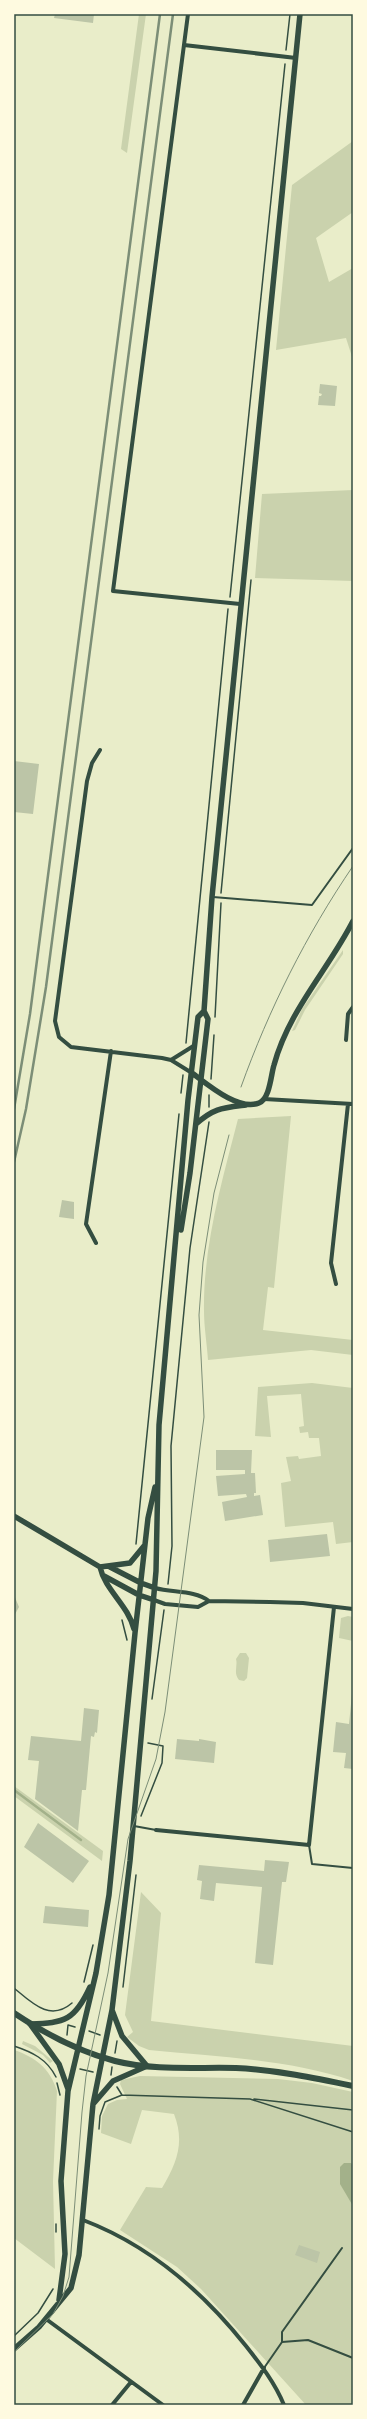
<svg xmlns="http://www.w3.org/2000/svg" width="367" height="2419" font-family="Commissioner,sans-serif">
	<rect width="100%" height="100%" fill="#e9edc9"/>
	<path fill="#cad2ad" d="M139,14H146L127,153L121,149Z
		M353,141V212L316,238L329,282L353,268V360L346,338L276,350L292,185Z
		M353,490V581L255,578L262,494Z
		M343,950V954L305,1010L295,1030L292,1031L302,1009Z
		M291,1116L274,1288L268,1287L263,1330L353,1340V1355L311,1350L208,1360C207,1344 204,1327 204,1311C203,1246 222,1181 238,1119Z
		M312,1383L353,1388V1542L336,1544L333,1522L285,1527L281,1483L291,1481L286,1457L298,1456L299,1459L321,1456L319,1438H309L308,1432L300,1433L299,1427L304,1426L301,1394L267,1396L271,1437L255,1436L258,1387Z
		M348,1616L353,1617V1641L339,1638L341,1618Z
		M240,1653H246L249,1658L247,1678L244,1681L239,1680C233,1673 238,1666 236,1659Z
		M14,1786L103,1851L102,1861L14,1796Z
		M141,1892L161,1913L151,2021L353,2046V2081C288,2059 217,2057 149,2050L139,2046L127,2037L133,2032L125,2015Z
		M23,2041L35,2046L53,2061L50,2063L43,2055L22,2044Z
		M14,2050C35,2057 50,2068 57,2091L53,2181L55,2269L14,2238Z
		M140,2076L278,2079L312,2083L353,2092V2405H306L201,2289L177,2267L120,2230L146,2187L162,2188C177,2163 185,2142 174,2114L142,2110L131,2144L101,2133L102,2116L108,2104L117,2100L127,2099L120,2084L121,2080Z"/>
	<path fill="#a3b18a" d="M344,2163H351L353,2166V2206L340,2184V2167Z"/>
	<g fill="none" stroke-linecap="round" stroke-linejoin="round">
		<path stroke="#a3b18a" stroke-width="2.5" d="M14,1790L81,1840"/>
	</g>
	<path fill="#bcc5a7" d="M55,14H94L93,23L54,18Z
		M320,384L337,386L335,406L318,405L319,396H321L322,394L319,393Z
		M14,761L39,764L33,814L14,812Z
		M62,1200L74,1202V1219L59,1217Z
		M216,1450H252L251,1473H255L256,1493H254V1496L260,1495L263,1515L225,1521L222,1502L247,1497L246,1494L218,1496L216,1476L245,1474V1470H216Z
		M327,1534L330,1556L270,1562L268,1540Z
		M14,1595L19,1607L14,1616Z
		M352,1694H353V1769L344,1768L346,1753L333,1752L336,1722L349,1724Z
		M84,1708L99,1710L97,1733L95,1732L94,1737L91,1736L86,1790H82L78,1831L35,1799L39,1761L28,1760L31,1736L81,1741Z
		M177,1739L199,1741V1739L216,1742L214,1763L175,1759Z
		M38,1823L89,1861L73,1883L24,1847Z
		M265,1860L289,1862L286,1882H282L273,1965L255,1963L262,1887L216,1883L214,1901L200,1899L202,1881L197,1880L199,1865L264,1871Z
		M45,1906L89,1910L88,1927L43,1923Z
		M299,2245L320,2252L317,2263L295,2255Z"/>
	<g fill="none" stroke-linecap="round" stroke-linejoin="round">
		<path stroke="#344e41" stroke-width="1.5" d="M286,50L290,14
			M230,597L285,64
			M221,893L251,580
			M215,1017L221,903
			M186,1043L228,609
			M211,1079L214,1035
			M181,1093L183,1075
			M209,1107V1095
			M136,1544L179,1114
			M168,1584L172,1546L171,1446L190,1248L209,1122
			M122,1620L127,1640
			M152,1699L164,1610
			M141,1816L162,1763L163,1746L148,1743
			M84,1982L93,1945
			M123,1987L136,1875
			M14,1988C32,2003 50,2022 72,2003
			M68,2025L75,2027
			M89,2031L100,2035
			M67,2035L68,2025
			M14,2046C32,2052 47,2059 56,2077
			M115,2053L117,2041
			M80,2069L93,2072
			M111,2075L112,2067
			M57,2083L60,2095
			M117,2087L122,2095
			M254,2099L353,2110
			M99,2129L100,2116L105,2102L122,2095L250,2099L353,2132
			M56,2224V2232
			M14,2336L38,2313L53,2289"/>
		<path stroke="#344e41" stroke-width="2" d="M213,897L312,905L353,848
			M134,1826L156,1830
			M309,1845L312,1864L353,1868
			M282,2342L308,2340L353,2358
			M264,2368L282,2342V2332L342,2248"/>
		<path stroke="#344e41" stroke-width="4" d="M188,14L113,591L240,604
			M184,45L296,58
			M100,750L92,763L87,781L55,1021L59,1037L71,1047L162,1058L171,1060L192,1073
			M346,1040L348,1014L353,1007
			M171,1060L195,1045
			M264,1099L353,1104
			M96,1243L86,1224L111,1051
			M336,1284L331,1263L348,1104
			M155,1588C173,1593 194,1590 209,1601
			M154,1600L165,1604L198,1607L209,1601L270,1602L303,1603L353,1609
			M156,1830L309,1845L334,1607
			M83,2220C149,2245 203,2292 246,2346C261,2365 275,2383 284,2405
			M46,2319L163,2405
			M112,2405L131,2382
			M243,2405L264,2368"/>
		<path stroke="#344e41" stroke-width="5.5" d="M192,1073C207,1084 238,1111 259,1103C270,1099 271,1074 274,1065C289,1010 328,970 353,921
			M196,1124C214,1108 222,1108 246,1105
			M181,1230L190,1173L208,1019L204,1011L212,897L300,14
			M14,1516L100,1567L130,1563L144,1546
			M100,1567C105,1590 128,1605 134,1629
			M110,1567L141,1583L155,1588
			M104,1576L139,1595L154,1600
			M30,2024C65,2023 75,2020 90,1987
			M30,2024L59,2064L68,2089
			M94,2103L113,2081L147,2066L122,2036L112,2010
			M59,2300L65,2254L61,2181L68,2091L96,1973L109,1895L135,1633L148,1518L155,1487
			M14,2349L39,2327L71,2288L79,2255L93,2104L112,2010L130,1861L156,1571L159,1425L188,1100L198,1017L204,1011"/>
		<path stroke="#344e41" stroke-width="6" d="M14,2013C44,2033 80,2052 115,2061C155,2071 196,2067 236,2068C276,2070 315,2078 353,2086"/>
		<path stroke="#7c8e77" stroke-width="1" d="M241,1087C269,1009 306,935 353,866
			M14,2352L53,2314L63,2296L69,2277L82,2112L86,2076L108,1973L128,1839L156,1759L165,1712L204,1417L199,1315L203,1262L214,1193L229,1135"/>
		<path stroke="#7c8e77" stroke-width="2.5" d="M14,1109L30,1014L160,14
			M14,1162L26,1109L46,987L173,14"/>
	</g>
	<rect width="367" height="2419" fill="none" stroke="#fefae0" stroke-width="30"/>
	<rect x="15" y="15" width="337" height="2389" fill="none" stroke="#344e41" stroke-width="1.5"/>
</svg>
